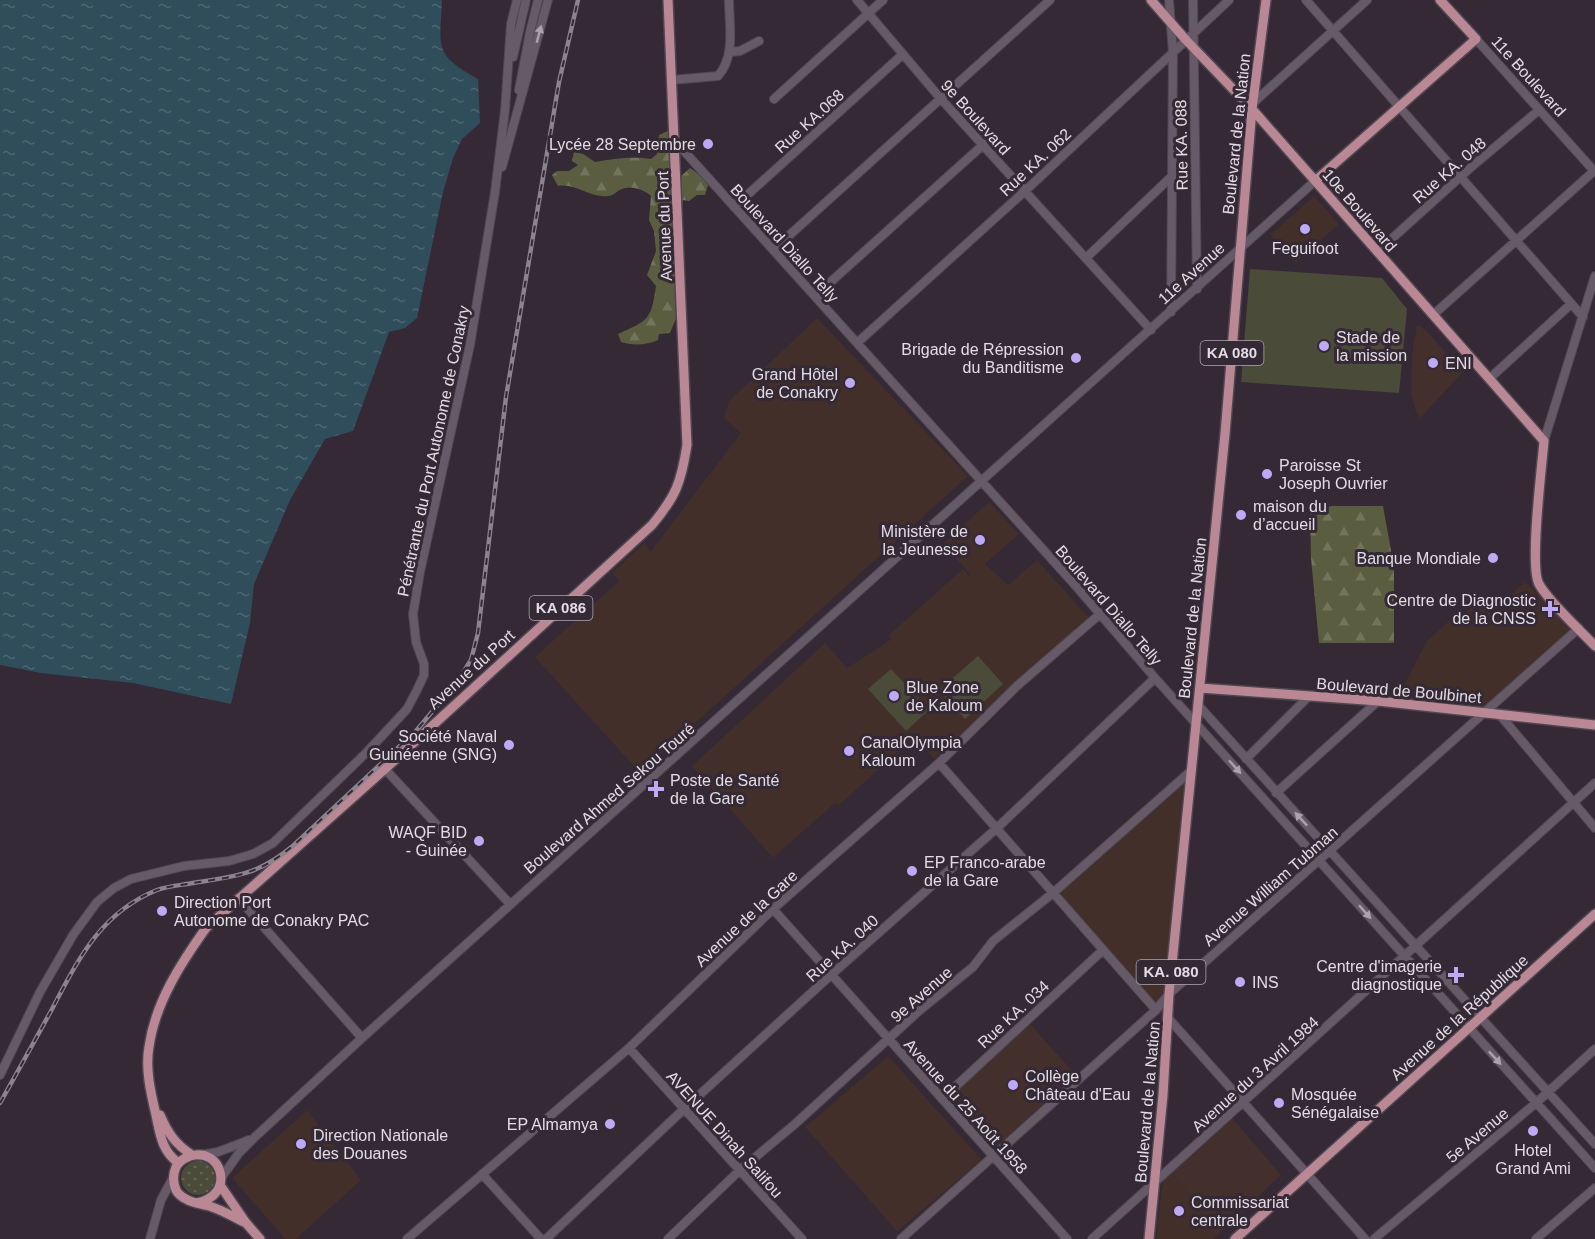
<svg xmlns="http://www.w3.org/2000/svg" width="1595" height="1239" font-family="Arial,sans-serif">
	<defs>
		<pattern id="grass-dots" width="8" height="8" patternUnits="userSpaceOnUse" patternTransform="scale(1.5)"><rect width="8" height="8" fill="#4a4c39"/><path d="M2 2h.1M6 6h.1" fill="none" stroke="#646556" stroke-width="1.8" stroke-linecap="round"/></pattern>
		<pattern id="forest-firs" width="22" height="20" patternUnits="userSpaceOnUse" patternTransform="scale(1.5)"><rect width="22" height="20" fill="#5b5d41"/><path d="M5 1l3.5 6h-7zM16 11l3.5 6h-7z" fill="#72745c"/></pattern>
		<pattern id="water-ripples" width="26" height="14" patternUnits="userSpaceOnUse" patternTransform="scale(1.5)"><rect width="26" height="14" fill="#2f4d5b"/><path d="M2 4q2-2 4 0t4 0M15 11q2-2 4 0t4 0" fill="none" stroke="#4d6672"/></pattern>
	</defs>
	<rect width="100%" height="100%" fill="#342935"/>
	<path fill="#432f2a" d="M1314,196L1339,224L1296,263L1270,235Z
		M817,318L968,476L640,773L535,657L619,581L612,573L644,543L651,551L741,433L724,418L729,401Z
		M989,502L1019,534L985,564L1008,585L1037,560L1090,619L934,759L914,737L838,806L835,803L773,858L692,766L825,643L847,668L892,639L889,635L963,569L970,577L971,575L943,544Z
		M1525,582L1569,624V633L1487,710L1395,702L1427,641L1448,622L1484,601L1508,597Z
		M1186,781L1168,984L1163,999L1156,1007L1060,893Z
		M888,1056L982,1160L897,1231L805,1127Z
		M307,1110L361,1180L296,1239H285L232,1178Z
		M1172,1173L1195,1201L1204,1222L1216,1237L1214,1239H1156L1163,1179Z"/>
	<path fill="#432f2b" d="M1417,325L1425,329L1463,372L1420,418L1415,409L1411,394L1412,354Z
		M1029,1023L1076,1075L997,1146L952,1095L989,1057Z
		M1232,1118L1281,1175L1216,1237L1204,1222L1195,1201L1172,1173Z"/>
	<path fill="url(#grass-dots)" d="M181 1178a17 17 0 1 1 34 0a17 17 0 1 1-34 0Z"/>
	<path fill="url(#forest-firs)" d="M668,131L680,169V177L690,168L700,175L708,185L705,195H697L689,201L683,200L680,209L677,316L670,333L659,334L658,340C648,345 632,346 621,342L618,334C649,320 651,320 656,286L647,275L656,251L654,231L649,220L651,196C645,190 633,186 625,188C618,189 614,196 608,196C589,198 576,183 558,186L552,175L557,171H569L578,165L572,161L574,152L583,154L595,162C612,159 634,156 651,159L657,154L659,135Z
		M1331,506H1383L1394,567V643H1319L1311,558L1310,514Z"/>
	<path fill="#4a4c39" d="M1250,269L1382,278L1407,309L1399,393L1241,382Z
		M978,656L1003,684L965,719L939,690Z
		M891,669L929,710L906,731L868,689Z"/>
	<path fill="url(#water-ripples)" d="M0,0H442C440,48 433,54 478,79L480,123L462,139L453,158L443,192L417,318L405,328L389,332L353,431L325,439L290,500L254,584L250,623L231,704L133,683L41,673L0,665Z"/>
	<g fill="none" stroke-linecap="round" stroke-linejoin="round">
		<defs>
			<path id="minor" d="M857,0L941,99L1151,330
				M1169,0L1173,53L1171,312
				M1193,0L1197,289
				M1306,0L1583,317
				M1476,39L1595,172
				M730,52L740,51L759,41
				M513,57L526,0
				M671,80L718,76C736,56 729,25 729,0
				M519,90L530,32L538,0
				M774,99L883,0
				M1253,103L1367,0
				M675,141L1075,585L1155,678L1595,1168
				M502,167L548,0
				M734,207L902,55
				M773,250L1050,0
				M1377,252L1469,169L1539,110
				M1086,258L1172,176
				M815,296L984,144
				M1433,315L1594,171
				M857,343L1025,191L1229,0
				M1489,379L1571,304
				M1544,441L1595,276
				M1198,705L1595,1144
				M1500,715L1595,828
				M1246,759L1308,697
				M939,763L1156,1010
				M385,769L510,904
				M1276,793L1378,701
				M238,898L362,1038
				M773,909L1067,1239
				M1169,1019L1365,1239
				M629,1048L802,1239
				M0,1075L40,992L73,935L97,902L114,888L131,879L184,866L229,861L253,854L273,843L367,752L407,709L417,690L424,675V664L416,642L413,614L420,572L470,345L495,192L505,110L511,24L517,0
				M942,1099L1103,950
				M201,1155L218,1152L249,1140
				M482,1174L541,1239
				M221,1178L239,1153L256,1136L362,1038L1315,181
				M150,1239L161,1200L174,1176
				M407,1239L629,1048L773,909L939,763L1017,686L1100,614
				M546,1239L684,1109L832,974L997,828L1155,678
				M668,1239L740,1170L795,1124L920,1010L973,967L993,941L1053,893L1192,770
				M901,1239L1156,1010L1169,994L1579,628
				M1092,1239L1595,783
				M1374,1239L1536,1103L1595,1049
				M1536,1239L1595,1188"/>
			<path id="major" d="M1151,0L1186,40L1252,109L1544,441C1542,466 1529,566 1539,584C1548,601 1580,630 1595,646
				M1315,181L1476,39L1440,0
				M1200,688L1378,701L1595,725
				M160,1115C168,1133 175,1144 192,1155
				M179,1163C162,1152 160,1134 156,1115C151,1094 145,1069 149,1047C155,1003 181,963 206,928L385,769L652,525C676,496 681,483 687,445L668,0
				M220,1185L246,1223L260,1239
				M196,1203C236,1197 223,1146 190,1156C185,1158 178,1162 176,1167C173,1174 173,1183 176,1190C178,1194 182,1197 186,1199C194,1204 204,1204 212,1207C224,1211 235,1218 246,1223
				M1149,1239L1163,1095L1169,994L1225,434L1252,109L1266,0
				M1235,1239L1595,914"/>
		</defs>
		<use href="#minor" stroke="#4f4651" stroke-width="10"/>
		<use href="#major" stroke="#4f4651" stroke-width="12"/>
		<use href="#minor" stroke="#665a68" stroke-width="8"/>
		<use href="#major" stroke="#ba8794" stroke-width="9"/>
		<defs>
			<path id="rail" d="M0,1103C17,1073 34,1042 51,1011C78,960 100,913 157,890C168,886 182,885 193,883C238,876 258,875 294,845L416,731L457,682L471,660L478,633L506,397L559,82L578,0"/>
		</defs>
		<use href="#rail" stroke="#8c838d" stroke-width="4.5"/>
		<use href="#rail" stroke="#342935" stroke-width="2" stroke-dasharray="7" stroke-linecap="butt"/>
	</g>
	<defs><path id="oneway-solid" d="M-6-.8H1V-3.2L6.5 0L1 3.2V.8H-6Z" transform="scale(1.5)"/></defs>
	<g fill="#aba2ac">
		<use href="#oneway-solid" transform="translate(539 34) rotate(-75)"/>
		<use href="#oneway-solid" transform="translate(1235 767) rotate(48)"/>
		<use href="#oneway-solid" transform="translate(1301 819) rotate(-133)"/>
		<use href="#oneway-solid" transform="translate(1365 912) rotate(48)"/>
		<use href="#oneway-solid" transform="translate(1495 1058) rotate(47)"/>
	</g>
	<g fill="#bea9f4" stroke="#342935" stroke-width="2">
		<circle cx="708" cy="144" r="6"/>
		<circle cx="1305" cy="229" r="6"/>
		<circle cx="1324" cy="346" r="6"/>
		<circle cx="1076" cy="358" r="6"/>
		<circle cx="1433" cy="363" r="6"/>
		<circle cx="850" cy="383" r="6"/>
		<circle cx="1267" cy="474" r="6"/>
		<circle cx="1241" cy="515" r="6"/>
		<circle cx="980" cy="540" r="6"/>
		<circle cx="1493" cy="558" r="6"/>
		<path d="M1547 600h6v6h6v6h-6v6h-6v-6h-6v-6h6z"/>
		<circle cx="894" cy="696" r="6"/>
		<circle cx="509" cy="745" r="6"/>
		<circle cx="849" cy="751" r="6"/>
		<path d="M653 780h6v6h6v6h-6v6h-6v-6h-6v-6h6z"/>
		<circle cx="479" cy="841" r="6"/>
		<circle cx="912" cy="871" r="6"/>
		<circle cx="162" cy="911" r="6"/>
		<path d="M1453 966h6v6h6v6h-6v6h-6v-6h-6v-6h6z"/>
		<circle cx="1240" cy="982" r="6"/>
		<circle cx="1013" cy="1085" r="6"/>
		<circle cx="1279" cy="1103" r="6"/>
		<circle cx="610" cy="1124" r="6"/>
		<circle cx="1533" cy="1131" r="6"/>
		<circle cx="301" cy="1144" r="6"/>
		<circle cx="1179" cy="1211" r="6"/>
	</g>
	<g text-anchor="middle" stroke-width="6" stroke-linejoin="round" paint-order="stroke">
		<g fill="#342935" stroke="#aea6b0" stroke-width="1.5">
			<rect x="1200.5" y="341" width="63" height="24" rx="4.5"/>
			<rect x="529.5" y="596" width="63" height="24" rx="4.5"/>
			<rect x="1136.5" y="960" width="69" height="24" rx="4.5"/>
		</g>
		<g font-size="15" font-weight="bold" fill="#e3dce4">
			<text x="1232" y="358">KA 080</text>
			<text x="561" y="613">KA 086</text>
			<text x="1171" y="977">KA. 080</text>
		</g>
		<g font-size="16" fill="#e3dce4" stroke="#342935">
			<text transform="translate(1529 76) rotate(48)" y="6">11e Boulevard</text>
			<text transform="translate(976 117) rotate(48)" y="6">9e Boulevard</text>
			<text transform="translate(809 121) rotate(-42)" y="6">Rue KA.068</text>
			<text transform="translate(1236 134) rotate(-84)" y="6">Boulevard de la Nation</text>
			<text transform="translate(1181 145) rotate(-91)" y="6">Rue KA. 088</text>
			<text transform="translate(1035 162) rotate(-43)" y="6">Rue KA. 062</text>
			<text transform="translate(1449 170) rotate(-41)" y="6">Rue KA. 048</text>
			<text transform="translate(1360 210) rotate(49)" y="6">10e Boulevard</text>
			<text transform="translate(664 226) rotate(-92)" y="6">Avenue du Port</text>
			<text transform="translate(785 243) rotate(48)" y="6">Boulevard Diallo Telly</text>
			<text transform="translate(1191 273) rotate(-42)" y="6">11e Avenue</text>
			<text transform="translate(433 451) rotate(-78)" y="6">Pénétrante du Port Autonome de Conakry</text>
			<text transform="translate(1109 605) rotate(49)" y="6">Boulevard Diallo Telly</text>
			<text transform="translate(1192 618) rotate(-84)" y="6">Boulevard de la Nation</text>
			<text transform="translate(471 669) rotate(-42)" y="6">Avenue du Port</text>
			<text transform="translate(1399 690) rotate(5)" y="6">Boulevard de Boulbinet</text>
			<text transform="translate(609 798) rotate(-41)" y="6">Boulevard Ahmed Sekou Touré</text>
			<text transform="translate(1270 886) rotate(-41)" y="6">Avenue William Tubman</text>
			<text transform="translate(746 918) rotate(-43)" y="6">Avenue de la Gare</text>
			<text transform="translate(842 948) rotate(-42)" y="6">Rue KA. 040</text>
			<text transform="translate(921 994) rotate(-41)" y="6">9e Avenue</text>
			<text transform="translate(1013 1014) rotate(-43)" y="6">Rue KA. 034</text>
			<text transform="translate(1459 1017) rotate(-42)" y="6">Avenue de la République</text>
			<text transform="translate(1255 1074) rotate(-42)" y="6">Avenue du 3 Avril 1984</text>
			<text transform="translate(1147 1102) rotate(-85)" y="6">Boulevard de la Nation</text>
			<text transform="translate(966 1106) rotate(48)" y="6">Avenue du 25 Août 1958</text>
			<text transform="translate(725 1134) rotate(48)" y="6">AVENUE Dinah Salifou</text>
			<text transform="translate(1477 1135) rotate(-40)" y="6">5e Avenue</text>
		</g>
		<g font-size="16" fill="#e3dce4" stroke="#342935" text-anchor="start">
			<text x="696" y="150" text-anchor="end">Lycée 28 Septembre</text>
			<text x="1305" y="254" text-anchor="middle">Feguifoot</text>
			<text x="1336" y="343">Stade de<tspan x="1336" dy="18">la mission</tspan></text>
			<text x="1064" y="355" text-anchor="end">Brigade de Répression<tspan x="1064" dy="18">du Banditisme</tspan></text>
			<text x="1445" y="369">ENI</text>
			<text x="838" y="380" text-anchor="end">Grand Hôtel<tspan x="838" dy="18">de Conakry</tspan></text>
			<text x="1279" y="471">Paroisse St<tspan x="1279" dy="18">Joseph Ouvrier</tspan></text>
			<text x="1253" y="512">maison du<tspan x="1253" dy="18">d’accueil</tspan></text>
			<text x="968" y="537" text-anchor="end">Ministère de<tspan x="968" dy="18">la Jeunesse</tspan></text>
			<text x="1481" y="564" text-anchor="end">Banque Mondiale</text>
			<text x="1536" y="606" text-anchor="end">Centre de Diagnostic<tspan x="1536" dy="18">de la CNSS</tspan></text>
			<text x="906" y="693">Blue Zone<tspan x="906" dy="18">de Kaloum</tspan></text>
			<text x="497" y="742" text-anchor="end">Société Naval<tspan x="497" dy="18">Guinéenne (SNG)</tspan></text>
			<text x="861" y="748">CanalOlympia<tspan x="861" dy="18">Kaloum</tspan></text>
			<text x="670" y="786">Poste de Santé<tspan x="670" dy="18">de la Gare</tspan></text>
			<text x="467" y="838" text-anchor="end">WAQF BID<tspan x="467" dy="18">- Guinée</tspan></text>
			<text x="924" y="868">EP Franco-arabe<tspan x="924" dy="18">de la Gare</tspan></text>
			<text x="174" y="908">Direction Port<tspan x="174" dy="18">Autonome de Conakry PAC</tspan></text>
			<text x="1442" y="972" text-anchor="end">Centre d'imagerie<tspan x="1442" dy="18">diagnostique</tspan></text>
			<text x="1252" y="988">INS</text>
			<text x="1025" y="1082">Collège<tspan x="1025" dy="18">Château d'Eau</tspan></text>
			<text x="1291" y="1100">Mosquée<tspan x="1291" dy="18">Sénégalaise</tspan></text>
			<text x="598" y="1130" text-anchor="end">EP Almamya</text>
			<text x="313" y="1141">Direction Nationale<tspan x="313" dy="18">des Douanes</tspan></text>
			<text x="1533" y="1156" text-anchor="middle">Hotel<tspan x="1533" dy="18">Grand Ami</tspan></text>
			<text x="1191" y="1208">Commissariat<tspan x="1191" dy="18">centrale</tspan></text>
		</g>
	</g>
</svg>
